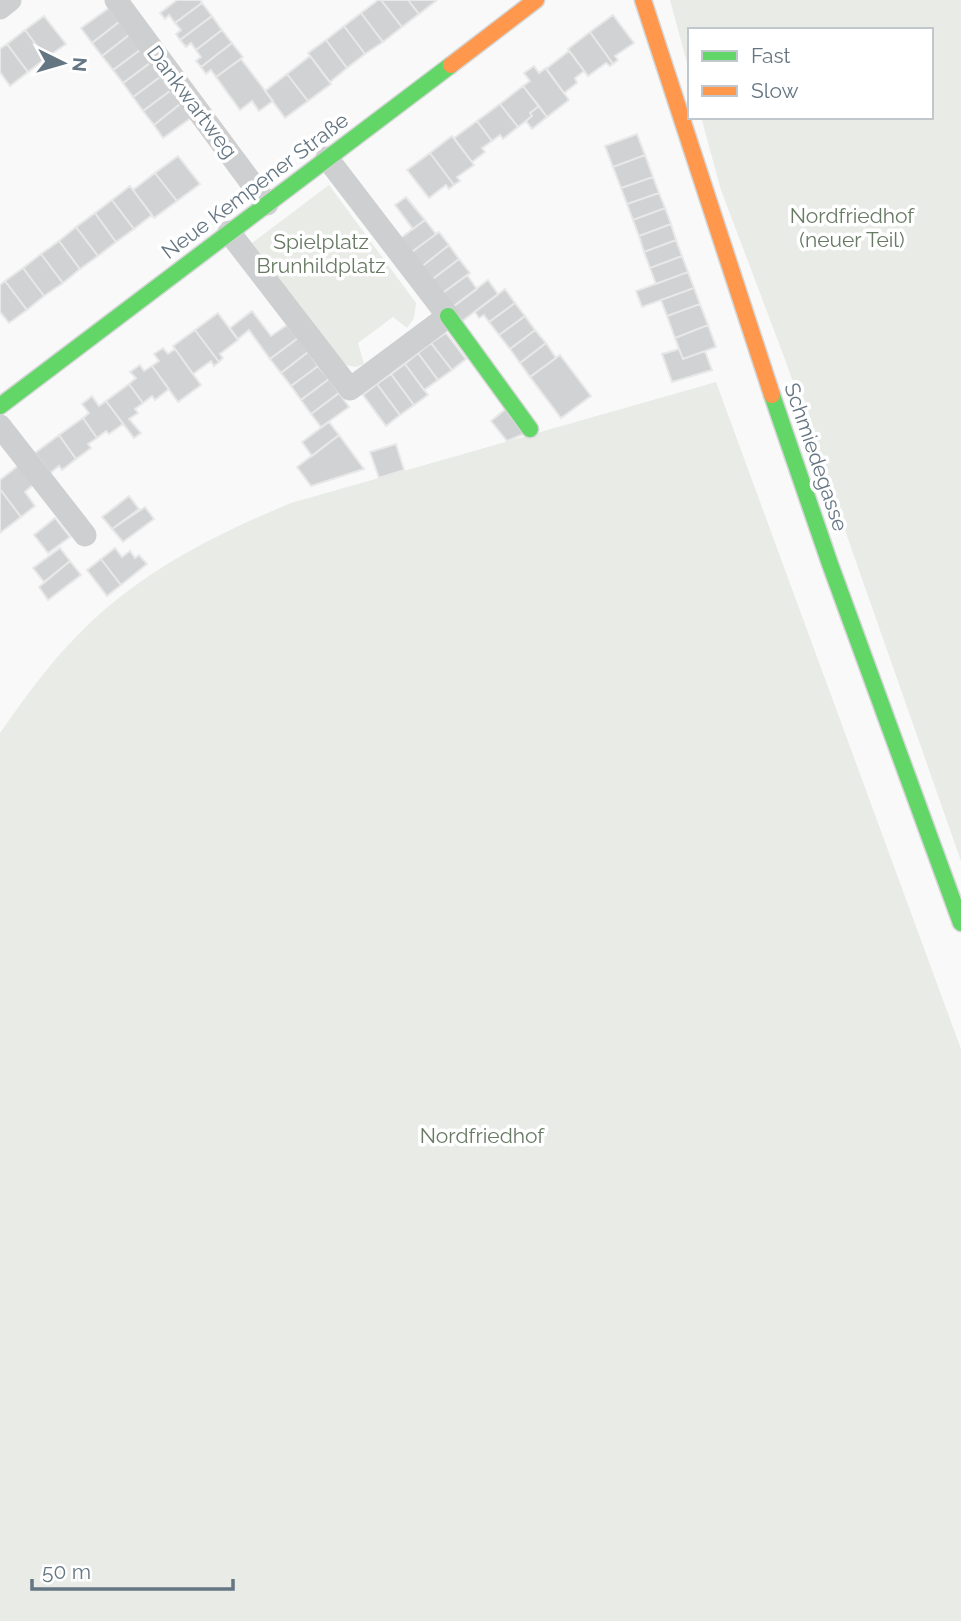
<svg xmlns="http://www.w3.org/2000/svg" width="961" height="1621" font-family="Raleway,sans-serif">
	<rect width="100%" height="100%" fill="#f9f9f9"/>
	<path fill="#e8ebe6" d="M670,0H961V861L786,362L721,190L701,117H931V30H690V74Z
		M329,185L416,303L414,318L407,328L393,317L358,343L364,364L356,367L345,365L252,243Z
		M716,382L961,1049V1621H0V733C24,699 48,665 77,636C136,574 214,535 291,503Z"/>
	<path fill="#d0d2d3" stroke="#e8e8e8" stroke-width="2" d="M177,0H200L202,3L175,23L169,15L165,19L160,13Z
		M378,0H381L402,27L383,42L361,13Z
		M381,0H408L419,14L402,27Z
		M408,0H435L436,1L419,14Z
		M202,3L212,16L180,40L176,34L181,30L175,23Z
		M109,8L119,22L92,43L81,28Z
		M361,13L383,42L365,54L344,26Z
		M613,15L634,43L615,56L618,60L613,64L590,32Z
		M44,16L66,44L46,58L25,30Z
		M212,16L222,30L196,50L191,43L186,47L180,40Z
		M119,22L129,35L102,56L92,43Z
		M344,26L365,54L347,68L326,40Z
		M25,30L46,58L28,72L7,44Z
		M222,30L232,43L201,67L196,61L201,57L196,50Z
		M590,32L613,64L610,66L606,63L588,76L568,49Z
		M129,35L140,50L113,70L102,56Z
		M326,40L347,68L330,82L308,53Z
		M232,43L243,57L216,77L211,70L206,74L201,67Z
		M7,44L28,72L10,86L0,72V49Z
		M140,50L150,63L123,83L113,70Z
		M569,51L584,71L575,78L577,83L564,93L546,69Z
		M310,56L331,84L308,101L287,74Z
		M241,59L273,101L259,111L252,101L240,110L216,77Z
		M150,63L160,77L133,97L123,83Z
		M534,66L539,73L546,68L569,100L547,117L523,86L530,81L524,73Z
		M287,74L308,101L285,118L265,91Z
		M160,77L170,91L143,111L133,97Z
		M523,86L539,106L530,113L532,116L518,127L500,104Z
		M170,91L180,104L154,125L143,111Z
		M180,104L191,118L163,138L154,125Z
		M500,104L518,127L503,139L500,135L492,141L477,121Z
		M539,106L547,117L532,129L526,121L532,116L530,113Z
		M477,121L492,141L482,148L485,152L472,162L454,138Z
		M637,134L645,155L613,167L605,146Z
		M452,136L474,165L457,177L460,181L454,185L430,153Z
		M430,153L454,185L449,189L446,185L429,198L407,170Z
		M645,155L653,177L621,188L613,167Z
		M178,156L200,184L177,201L155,173Z
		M155,173L177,201L154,218L133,190Z
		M653,177L659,193L627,204L621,188Z
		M130,186L152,215L134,229L112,200Z
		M659,193L665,208L633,220L627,204Z
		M406,197L425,220L413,229L395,205Z
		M112,200L134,229L116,242L95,213Z
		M665,208L671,224L639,236L633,220Z
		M95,213L116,242L98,256L76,227Z
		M425,220L436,234L409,254L398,240Z
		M671,224L676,240L644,252L639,236Z
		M76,227L98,256L80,269L59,241Z
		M439,232L449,245L420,268L409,254Z
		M676,240L682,256L650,268L644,252Z
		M59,241L80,269L63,283L41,254Z
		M449,245L459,259L430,281L420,268Z
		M41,254L63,283L44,296L23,268Z
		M682,256L688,272L656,284L650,268Z
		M459,259L470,273L440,295L430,281Z
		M23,268L44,296L27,310L5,281Z
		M688,272L694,288L642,307L636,291Z
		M467,275L477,289L450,309L440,295Z
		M488,280L498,294L461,322L450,309Z
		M5,281L27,310L9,323L0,312V285Z
		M694,288L700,304L667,316L661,300Z
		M505,289L515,303L489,322L484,315L479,318L475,312Z
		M515,303L525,316L499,335L489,322Z
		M700,304L708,325L675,338L667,316Z
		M252,311L271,336L287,325L298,338L270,359L249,330L238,339L230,328Z
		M218,313L238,340L220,354L223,358L219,362L195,330Z
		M525,316L535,330L510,349L499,335Z
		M708,325L716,347L683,359L675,338Z
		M195,330L219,362L214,366L211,361L193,374L173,346Z
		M535,330L546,343L520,363L510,349Z
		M446,333L466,359L452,370L431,343Z
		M298,338L308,352L281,373L270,359Z
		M431,343L452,370L438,380L418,353Z
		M546,343L556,358L530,377L520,363Z
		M163,348L168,354L175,349L201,385L178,402L152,366L159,361L154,354Z
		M679,349L683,359L705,351L712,370L672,382L662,354Z
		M308,352L318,366L291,386L281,373Z
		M418,353L438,380L424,390L405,364Z
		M560,355L591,396L561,418L530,377Z
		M405,364L428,395L414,405L391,374Z
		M140,365L144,371L152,366L169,389L155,400L152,396L143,403L129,384L136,378L130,372Z
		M318,366L329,379L301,400L291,386Z
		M391,374L414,405L400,415L377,384Z
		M329,379L339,393L311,414L301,400Z
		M129,384L143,403L135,409L138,413L129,419L141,433L134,438L106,401Z
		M377,384L400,415L386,426L363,395Z
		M339,393L349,407L321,427L311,414Z
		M92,396L99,406L106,401L123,424L109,434L106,431L97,438L83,418L89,413L82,404Z
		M507,408L526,433L507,441L491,421Z
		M83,418L97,438L88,444L91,448L76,459L59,435Z
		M329,422L339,435L312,456L302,442Z
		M59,435L76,459L62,470L59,466L50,473L35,453Z
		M339,435L364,469L311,486L297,467Z
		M396,444L404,470L379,478L370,452Z
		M19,465L33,485L25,492L35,506L21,517L0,489V480Z
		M0,489L21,517L0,533Z
		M129,496L139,509L112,529L102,517Z
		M145,507L154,519L123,542L112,529Z
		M55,518L70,537L48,553L34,535Z
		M60,548L70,561L44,582L33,568Z
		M115,548L122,557L130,551L135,558L139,555L147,564L121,585L101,559Z
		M101,559L121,585L107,596L87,570Z
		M70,561L81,575L48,600L39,587Z"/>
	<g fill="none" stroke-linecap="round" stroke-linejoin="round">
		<defs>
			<path id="fast" d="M448,316L530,429
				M772,395L830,564L961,923
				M0,406L451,65"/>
			<path id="slow" d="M643,0L772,395
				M451,65L536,0"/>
		</defs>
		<use href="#fast" stroke="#d5d6d7" stroke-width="19"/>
		<use href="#slow" stroke="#d5d6d7" stroke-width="19"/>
		<path stroke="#cecfd0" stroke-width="23" d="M116,0L267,204
			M0,8L10,0
			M229,232L350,389L448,316L327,158
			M0,426L85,535"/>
		<use href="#fast" stroke="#63d668" stroke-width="16"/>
		<use href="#slow" stroke="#ff974d" stroke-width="16"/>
	</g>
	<g text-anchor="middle" stroke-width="7" stroke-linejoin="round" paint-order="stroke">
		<g font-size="21" fill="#657683" stroke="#fff">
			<text transform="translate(192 102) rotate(53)" y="7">Dankwartweg</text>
			<text transform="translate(255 186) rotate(-37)" y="7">Neue Kempener Straße</text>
			<text transform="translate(816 457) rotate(71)" y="7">Schmiedegasse</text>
		</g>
		<g font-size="21" fill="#687a64" stroke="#fff">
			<text x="852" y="223">Nordfriedhof<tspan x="852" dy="24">(neuer Teil)</tspan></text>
			<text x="321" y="249">Spielplatz<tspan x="321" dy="24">Brunhildplatz</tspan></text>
			<text x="482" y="1143">Nordfriedhof</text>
		</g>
	</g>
	<rect x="688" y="28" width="245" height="91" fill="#ffffff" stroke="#c1c8cd" stroke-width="2"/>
	<rect x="702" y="51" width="35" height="10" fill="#63d668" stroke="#c1c8cd" stroke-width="2"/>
	<text x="751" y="63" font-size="21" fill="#657683">Fast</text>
	<rect x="702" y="86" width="35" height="10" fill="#ff974d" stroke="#c1c8cd" stroke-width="2"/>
	<text x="751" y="98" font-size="21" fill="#657683">Slow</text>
	<g transform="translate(63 63) rotate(95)" stroke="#ffffff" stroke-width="5" paint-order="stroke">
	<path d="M0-5L12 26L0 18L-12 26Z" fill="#657683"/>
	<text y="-10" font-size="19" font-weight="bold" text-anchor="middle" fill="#657683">N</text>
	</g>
	<path d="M32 1579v10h201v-10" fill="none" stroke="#657683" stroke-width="3.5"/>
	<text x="42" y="1579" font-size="21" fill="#657683" stroke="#ffffff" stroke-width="5" paint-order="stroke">50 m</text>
</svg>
